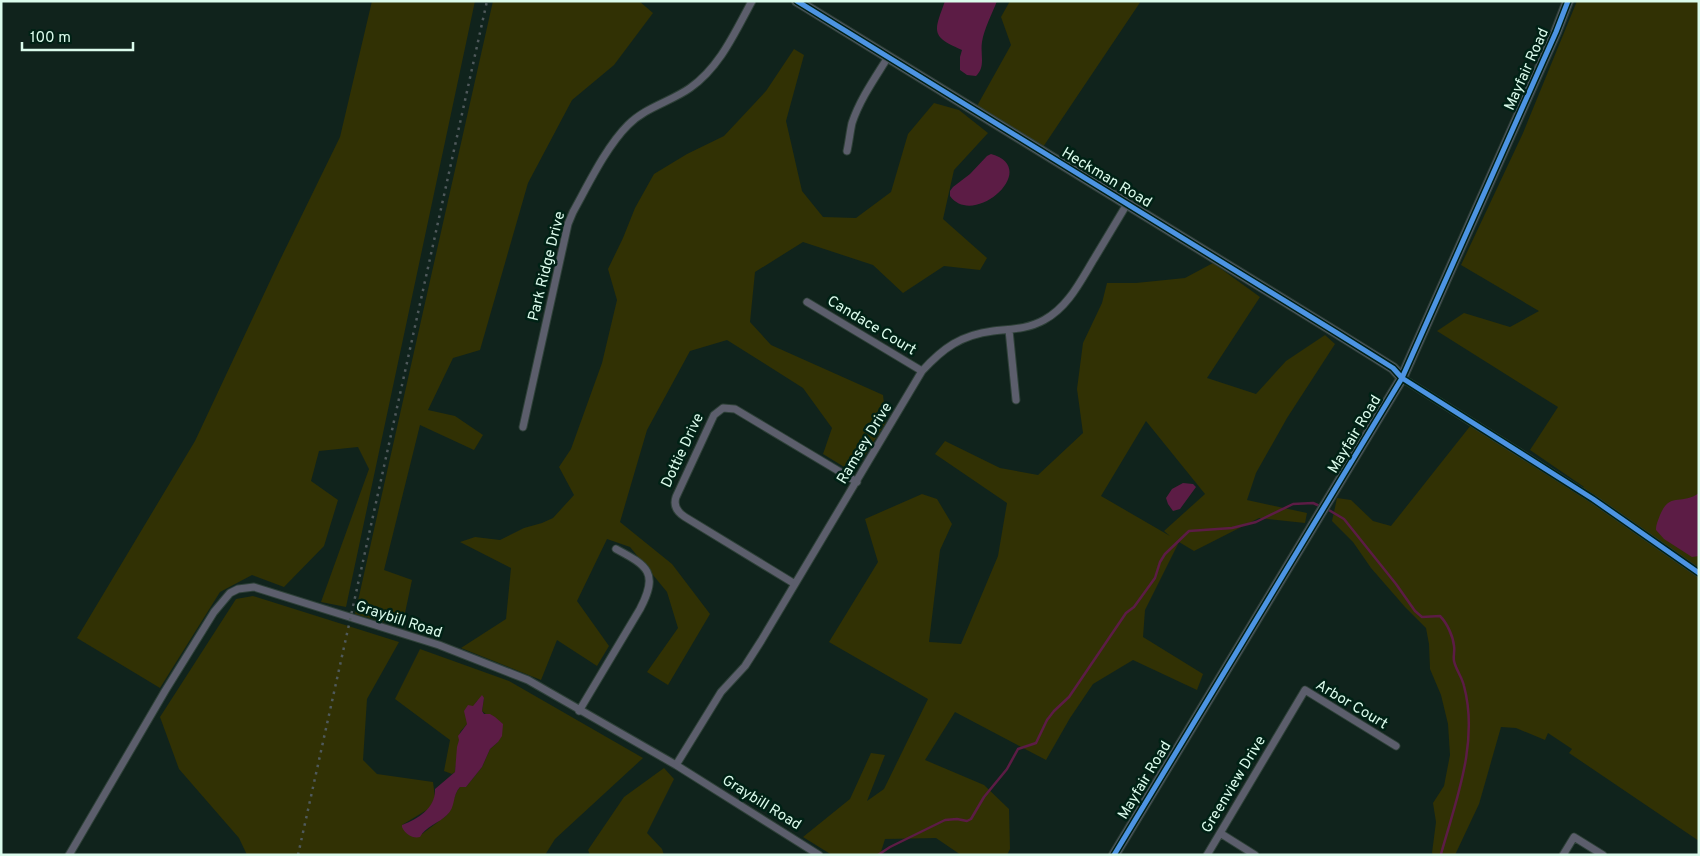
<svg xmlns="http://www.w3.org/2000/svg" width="1700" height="856" font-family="Overpass,sans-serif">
	<rect width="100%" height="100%" fill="#10231c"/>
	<path fill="#313104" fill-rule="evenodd" d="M372,1H475L346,607L321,602L369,469L358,447L319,451L311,481L338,500L324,546L284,587L252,575L220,592L160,688L77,638L195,441L279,262L340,137Z
		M493,1H639L653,13L614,65L572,100L528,183L480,350L453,358L428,410L455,416L483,435L474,450L420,425L384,570L412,580L402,627L355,614Z
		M1010,1H1141L1043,147L977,106L1011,45L1001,17Z
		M1577,1H1699V841L1569,753L1572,749L1548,733L1545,740L1516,728L1501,727L1479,804L1455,855H1434L1432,853L1436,822L1433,803L1444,786L1450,755L1448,724L1441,695L1430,669L1429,644L1426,628L1405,607L1371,568L1353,542L1332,521L1337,498L1351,500L1373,521L1391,526L1471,425L1569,488L1584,487L1530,450L1558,407L1437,331L1464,313L1510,327L1539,311L1461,265L1523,133Z
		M794,49L804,55L786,121L802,191L823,217L856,218L891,192L908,134L934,103L959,110L988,133L954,170L943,219L987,258L980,270L944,266L903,293L873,265L803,242L755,272L750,322L771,345L883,395L886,422L854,473L823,454L832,428L803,388L727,340L690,351L647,430L620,522L672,564L710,614L668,685L647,672L678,628L667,592L630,547L607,539L577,601L609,646L597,666L557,640L541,680L461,648L506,619L511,568L460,542L475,537L500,540L524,528L542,523L553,518L574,495L559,467L571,449L602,363L617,300L608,269L623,238L635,208L654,174L687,154L724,136L766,91Z
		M1213,263L1260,297L1207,378L1256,394L1286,361L1325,335L1335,344L1287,418L1256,473L1247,500L1307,513L1305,523L1259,518L1194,551L1179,542L1145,610L1143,637L1203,674L1197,690L1133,660L1093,684L1070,718L1046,760L955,712L925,760L984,785L1009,809L1010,849L1007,855H961L936,838L885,839L880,855H832L803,837L850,799L871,753L885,755L867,801L884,789L928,699L829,642L878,562L865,519L922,494L937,499L952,524L940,550L929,642L961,644L998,556L1007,503L935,454L945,441L1000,468L1038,475L1083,433L1077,389L1083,343L1102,303L1107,283H1136L1185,278ZM1146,421L1205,494L1164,531L1170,536L1101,496Z
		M253,596L399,642L367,699L363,760L377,774L433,782L435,797L430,808L402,825L422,834L447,815L457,791L460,787H466L482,767L490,749L498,742L487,715L482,711L484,698L477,701L473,707L467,724L460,732L455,772L452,774L444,771L450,740L395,699L420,649L509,681L643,758L555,839L545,855H247L239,838L179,769L160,717L236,599Z
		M664,768L674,779L647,833L662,849L664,855H590L588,850L624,797Z"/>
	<path fill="#5c1c45" d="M945,1H997C992,14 984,29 982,42C980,55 986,66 976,76L967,75L960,70V57L962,50C930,36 934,32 945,1Z
		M991,154C1042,168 974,229 950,196V191L953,187L970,174L987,156Z
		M1183,483L1193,484L1196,487L1180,509L1173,511L1168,504L1166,498L1172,489Z
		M1699,493V556L1692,557L1664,539L1656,530C1656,524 1658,521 1660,515C1670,491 1681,506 1699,493Z
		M482,695L484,698L482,711L484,714H490L495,717L503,724L502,736L498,742L490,749L482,767L466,787H460C452,795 456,807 447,815C439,823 425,827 420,837C413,839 405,834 402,827V825C419,819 436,807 435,789L455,772L457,747L459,740L458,736L467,724L464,711L468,705L473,706Z"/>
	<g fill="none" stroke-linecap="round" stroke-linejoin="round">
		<path stroke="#5c1c45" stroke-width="2.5" d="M1327,509L1344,519L1396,584L1415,611L1422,617L1440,616C1447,623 1453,636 1454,646C1455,651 1453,656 1454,661C1456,670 1462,677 1464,686C1479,742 1456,800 1441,854
			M878,855L890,847L945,820L957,819L967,821L971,819L984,797L1007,769L1018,749L1036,743L1047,720L1054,711L1069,697L1126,613L1134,607L1155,578L1160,562L1165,554L1189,531L1232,528L1256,522L1293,504L1313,503L1322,507"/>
		<defs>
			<path id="street" d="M847,151C849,142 850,132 852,123C860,99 875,78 888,57
				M807,302L922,371
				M1009,330L1016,400
				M1402,378L1593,499L1699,573
				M523,427L568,224L573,212C588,185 606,147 628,125C646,107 670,102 690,88C720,67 735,32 752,1
				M795,584L685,517C677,512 673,506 676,497L714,415L723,408L735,409L857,482
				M579,711L640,609C659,573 648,566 616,549
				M676,765L721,692L745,666L761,641L922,371C943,348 961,335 993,331C1011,329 1028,329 1044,320C1068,307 1080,282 1094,259C1105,241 1116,222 1127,204
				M1220,833L1255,855
				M69,855L165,691L214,612L230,593L238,589L254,587L439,645L528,680L676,765L819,855
				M1207,855L1305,690L1396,746
				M1563,855L1574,837L1603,855"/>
			<path id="secondary" d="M797,1L1337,333L1393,368L1402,378
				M1114,855L1402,378L1556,32L1568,1"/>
		</defs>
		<use href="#street" stroke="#2e4038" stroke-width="9"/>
		<use href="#secondary" stroke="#2e4038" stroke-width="12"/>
		<use href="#street" stroke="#5c5e6c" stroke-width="7"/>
		<use href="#secondary" stroke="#515762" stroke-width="10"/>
		<path stroke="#4f595b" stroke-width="2.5" stroke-dasharray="2.5 5" stroke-linecap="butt" d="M298,855L487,1"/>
		<defs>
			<path id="cycleway" d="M797,1L1337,333L1393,368L1402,378L1593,499L1699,573
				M1114,855L1402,378L1556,32L1568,1"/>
		</defs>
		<use href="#cycleway" stroke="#002115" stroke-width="8"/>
		<use href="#cycleway" stroke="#4d94e3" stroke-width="5"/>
	</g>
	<g text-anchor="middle" stroke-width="5" stroke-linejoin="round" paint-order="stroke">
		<g font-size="15" fill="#dbfbec" stroke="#002115">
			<text transform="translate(1526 69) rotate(-66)" y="5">Mayfair Road</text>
			<text transform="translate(1107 177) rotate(31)" y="5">Heckman Road</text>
			<text transform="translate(546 266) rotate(-76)" y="5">Park Ridge Drive</text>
			<text transform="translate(872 325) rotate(31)" y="5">Candace Court</text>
			<text transform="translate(1354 434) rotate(-59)" y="5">Mayfair Road</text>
			<text transform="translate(864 443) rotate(-59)" y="5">Ramsey Drive</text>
			<text transform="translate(682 450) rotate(-65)" y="5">Dottie Drive</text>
			<text transform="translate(399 619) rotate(18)" y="5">Graybill Road</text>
			<text transform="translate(1352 704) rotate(31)" y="5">Arbor Court</text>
			<text transform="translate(1144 780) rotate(-59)" y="5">Mayfair Road</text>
			<text transform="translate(1233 784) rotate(-59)" y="5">Greenview Drive</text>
			<text transform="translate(762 802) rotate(32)" y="5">Graybill Road</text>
		</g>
	</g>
	<rect width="1700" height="856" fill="none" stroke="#dbfbec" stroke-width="5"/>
	<path d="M22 42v8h111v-8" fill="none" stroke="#dbfbec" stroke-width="2.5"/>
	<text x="30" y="42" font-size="15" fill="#dbfbec" stroke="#002115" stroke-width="4" paint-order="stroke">100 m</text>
</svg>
